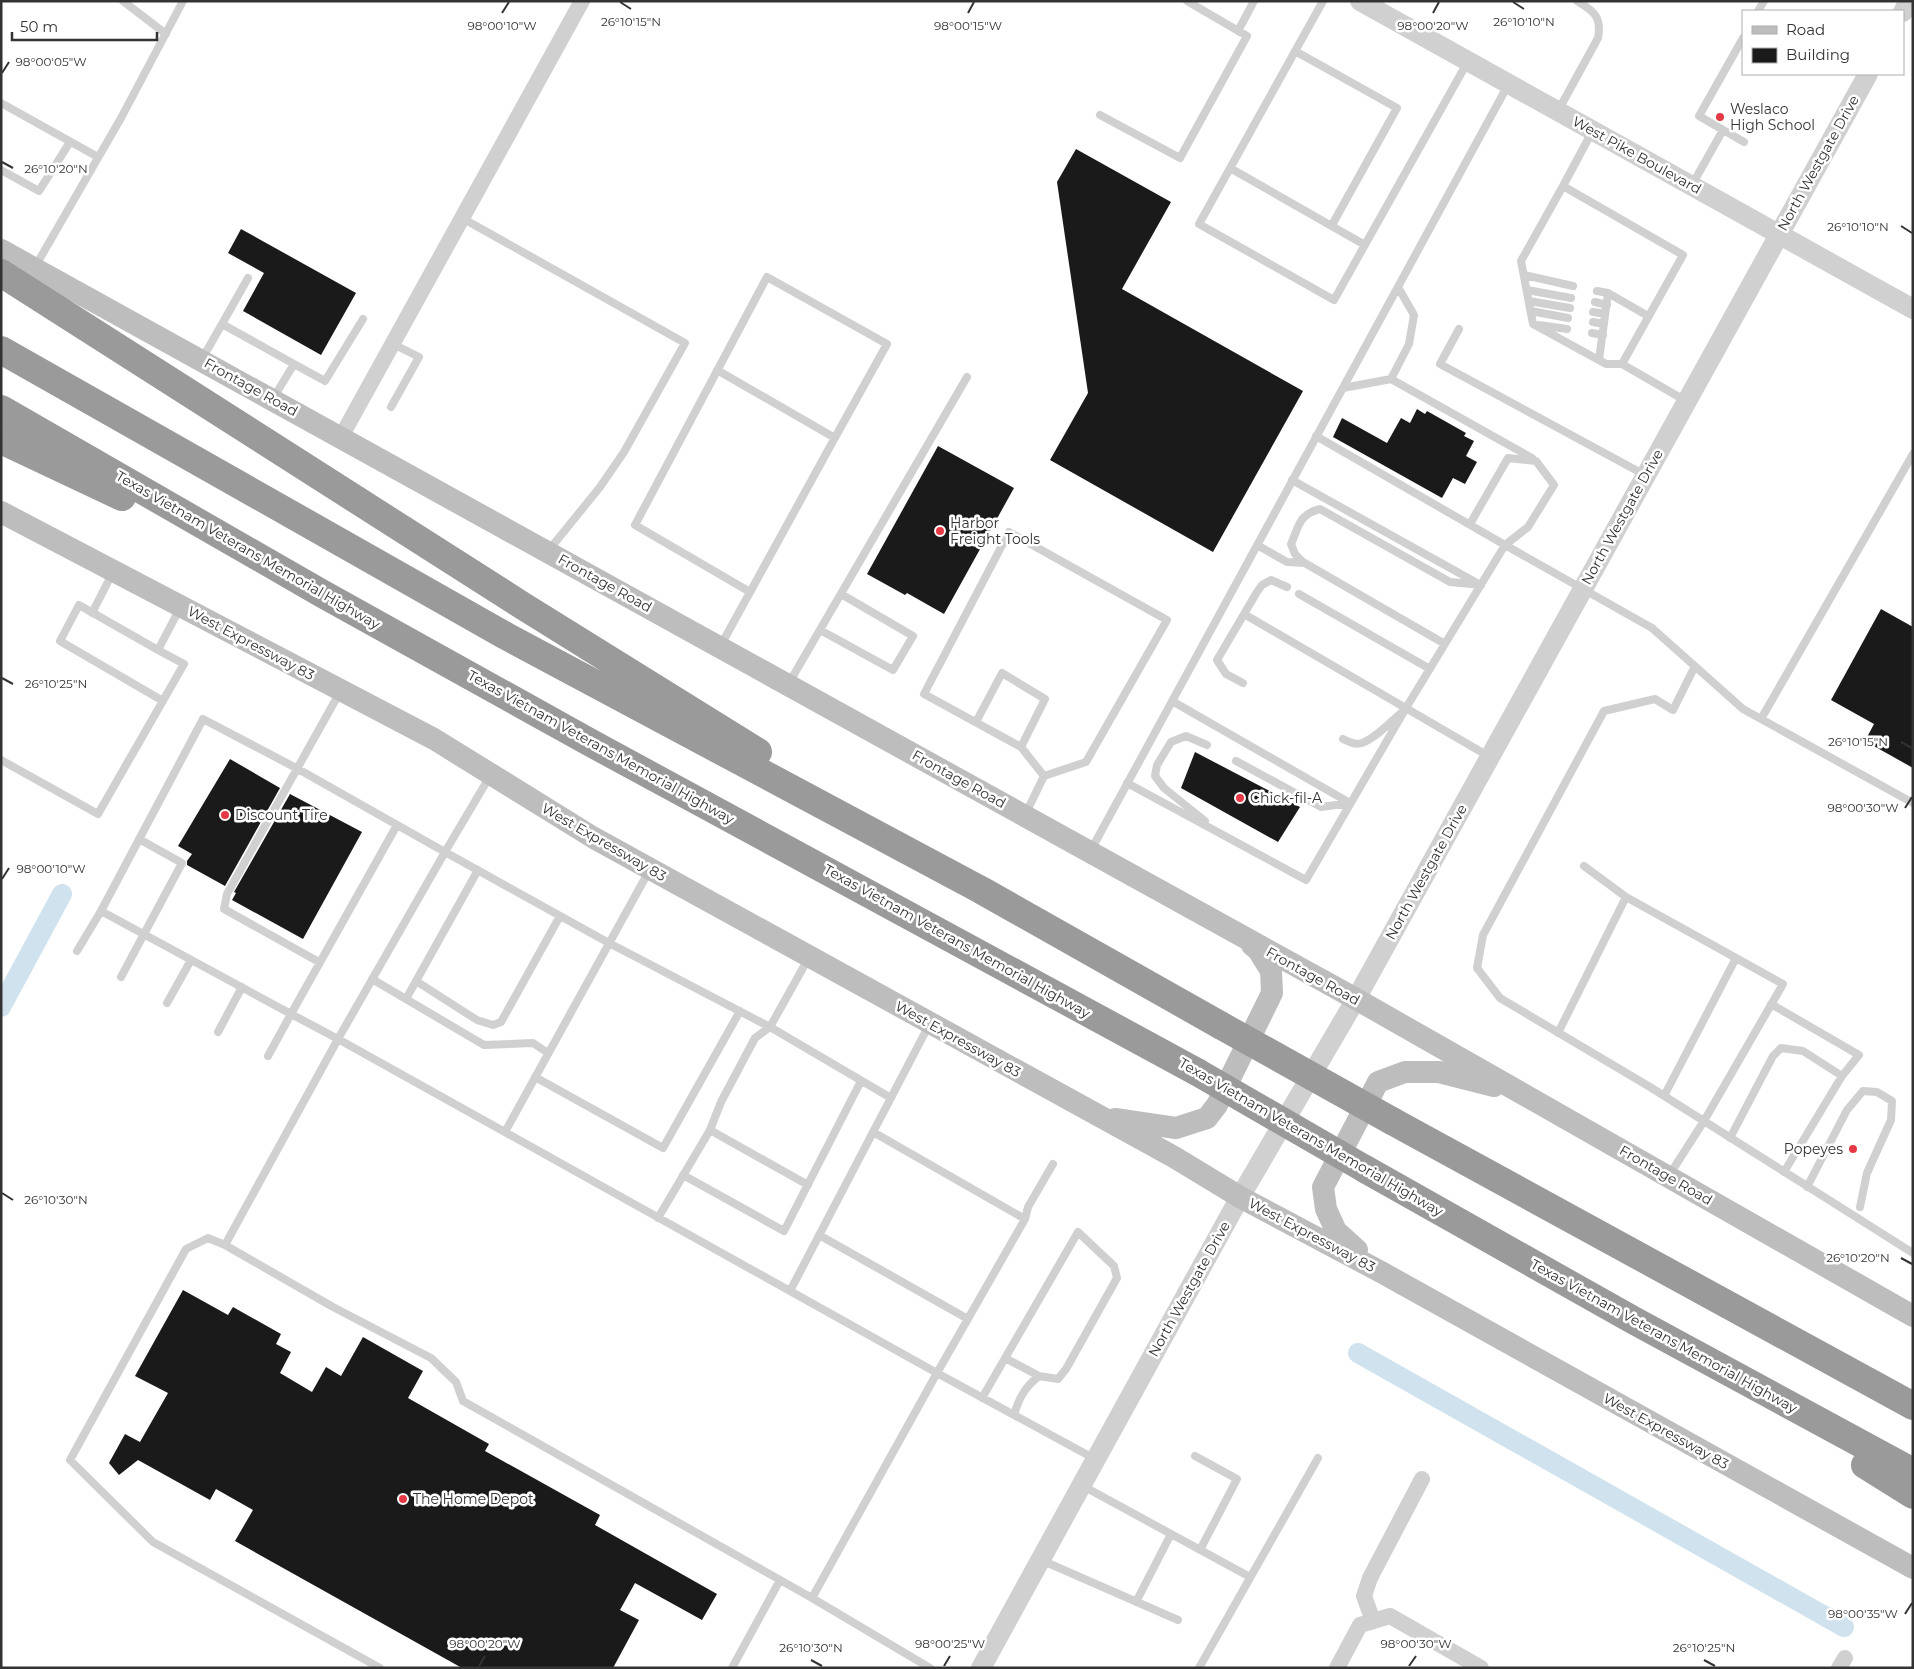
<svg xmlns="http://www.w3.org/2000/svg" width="1914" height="1669" font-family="Montserrat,sans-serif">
	<rect width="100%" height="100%" fill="#fff"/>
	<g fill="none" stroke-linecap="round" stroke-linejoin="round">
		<path stroke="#cfe2ee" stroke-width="20" d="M1,1007L62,894
			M1358,1353L1844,1627"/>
	</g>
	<path fill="#1a1a1a" d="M1076,149L1171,202L1122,289L1303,391L1213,552L1050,460L1088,393L1057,182Z
		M241,229L356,293L321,355L243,311L264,273L228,253Z
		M1417,409L1425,414L1427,411L1466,433L1464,436L1474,441L1466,456L1477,462L1465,484L1453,478L1442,498L1333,437L1342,418L1387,443L1401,418L1410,423Z
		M938,446L1014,488L944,614L907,593L905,595L867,574Z
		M1881,609L1913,627V768L1865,741L1874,724L1831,700Z
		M1195,752L1300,807L1278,842L1181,788Z
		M230,759L280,788L225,886L187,865V861L192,854L178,846Z
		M290,794L362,832L303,939L232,900L236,893L234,892Z
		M183,1290L228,1315L233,1307L281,1334L276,1344L291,1352L280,1373L312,1392L326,1367L341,1376L363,1337L423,1371L408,1398L489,1444L485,1451L600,1515L595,1525L717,1594L702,1620L635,1583L620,1610L639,1620L613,1668H462L235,1541L253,1510L216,1489L210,1500L138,1460L119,1475L109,1463L125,1434L140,1442L168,1393L135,1376Z"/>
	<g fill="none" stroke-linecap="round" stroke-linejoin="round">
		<path stroke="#d0d0d0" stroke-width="8" d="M123,1L166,34
			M1323,1L1199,224L1334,300L1467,63
			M1758,11L1764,1
			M1238,31L1254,1
			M1743,38L1699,116L1744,142
			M1295,51L1397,108L1332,225
			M1,103L98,157
			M1558,111L1598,38C1602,17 1594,11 1577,1
			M1100,115L1180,158L1247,36L1187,1
			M1230,168L1365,245
			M1,170L39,191L70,142
			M1692,185L1723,130
			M1563,186L1593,130
			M462,218L685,343L624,452L600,487L549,550
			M35,267L121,118L183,1
			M1524,275L1573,286
			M1527,290L1571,298
			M1597,291L1608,293
			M1529,301L1570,308
			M1595,302L1607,305
			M1531,311L1568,318
			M1593,312L1605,314
			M1593,322L1604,324
			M222,324L248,278
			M1539,325L1567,329
			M1459,329L1440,364L1645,475
			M1592,333L1603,335
			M202,359L222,324L294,364
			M1599,360L1608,293L1648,316
			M1622,364H1606L1533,324L1521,261L1563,186L1683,255L1622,364L1686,401
			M717,370L835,438
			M1391,379L1409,344L1414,315L1398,287
			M1343,388L1391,379L1532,458
			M274,397L294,364L325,381L363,319
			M391,407L419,357L393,344
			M1316,436L1505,545L1528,527L1554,485L1536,461L1508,458L1470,524
			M1292,480L1477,583
			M1257,545L1287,562L1304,563
			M1299,594L1430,669
			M92,613L113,572
			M1244,614L1490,757
			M820,630L893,670L913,636L841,594
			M1445,644L1303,562L1295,554L1291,544C1299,526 1299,514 1320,509L1450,582L1481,585
			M721,645C776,545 831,444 887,344L767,277L635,525L750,592
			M158,650L79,605L60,641L163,701
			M1695,666L1673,710L1655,699L1604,711L1483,935L1477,968L1500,998L1650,1087L1913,1253
			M789,683L967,377
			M1243,683L1226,674L1217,660L1257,592L1262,585L1271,580L1287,587
			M1172,701L1350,803
			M1761,719L1913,454
			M976,722L1002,673L1045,699L1021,747
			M1343,739C1349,742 1355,745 1362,743C1376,738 1390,722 1401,713
			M1,760L98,814L184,664L158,650L180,608
			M1236,761L1321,807L1350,803
			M1127,783L1306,880L1406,708L1505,545L1652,628L1743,709L1913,803
			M1026,813L1044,776L1086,762L1167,620L1009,532L924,694L1021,747L1044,776
			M1205,821L1164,788L1155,776L1157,765L1171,742L1186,736L1207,745
			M397,825L291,1014L338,1039L445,852L609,943L770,1027L755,1038L721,1102L710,1130L658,1218
			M1091,850L1508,85
			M1626,897L1783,984L1704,1121L1670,1174
			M77,951L101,911
			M808,959L770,1027L891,1098
			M319,962L224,909L227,894L340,692
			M121,977L182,863L139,839
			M372,979L484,1045L533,1043L548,1053
			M416,981L477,1020L493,1025L501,1022L560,916
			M406,999L478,870
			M167,1003L191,960
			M1771,1004L1859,1055L1842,1076L1784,1172
			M218,1032L242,987
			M1558,1033L1626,897L1584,866
			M268,1056L291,1014L101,911L203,719L298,769L445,852L490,776
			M535,1077L663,1148L740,1011
			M1664,1096L1736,958
			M710,1130L808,1185
			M505,1132L649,871
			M873,1132L1025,1219
			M1730,1138L1773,1056L1781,1048L1803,1051L1842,1076
			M683,1175L784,1231L861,1081
			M1807,1187L1847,1110L1863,1091L1877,1092L1892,1101L1891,1120L1867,1173L1860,1207
			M819,1235L968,1319
			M225,1245L333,1307L431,1358L456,1382L463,1401L812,1598
			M790,1291L929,1025
			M982,1398L1078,1232L1114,1266L1117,1278L1066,1369L1058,1379L1039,1376L1005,1358
			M1014,1415C1019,1398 1025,1387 1039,1376
			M1195,1456L1237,1479L1200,1550
			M1083,1486L1250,1577
			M1041,1560L1178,1620
			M1136,1602L1171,1534
			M380,1668L153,1542L70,1460L186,1249L208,1238L225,1245L338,1039L937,1373L1025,1219L1028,1207L1053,1164
			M732,1668L780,1580
			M930,1668L812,1598L937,1373L1095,1459
			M1199,1668L1318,1458"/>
		<path stroke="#d0d0d0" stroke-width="16" d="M341,437L582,1
			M1373,1621L1364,1596L1370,1578L1422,1479
			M1337,1668L1360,1625L1390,1616L1481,1668
			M1839,1668L1845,1658"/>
		<path stroke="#d0d0d0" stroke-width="20" d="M1360,1L1913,309
			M1903,12L1909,1
			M981,1668L1240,1197L1356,999L1868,74"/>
		<path stroke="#bdbdbd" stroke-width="22" d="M1,250L1356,999L1913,1316
			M1,512L434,739L594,838L1174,1157L1240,1197L1381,1272L1913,1568
			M1115,1119L1176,1128L1207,1118L1217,1105L1272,993L1271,971L1258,950L1252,945
			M1357,1250L1336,1231L1326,1209L1323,1187L1378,1082L1405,1072H1439L1494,1086"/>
		<path stroke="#9a9a9a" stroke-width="28" d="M1,273L523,606L758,752
			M1,350L506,636L981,890L1220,1025
			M1,409L321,593L591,743L1197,1072
			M1,440L122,497
			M1392,1121L1913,1406
			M1365,1169L1633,1320L1913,1472
			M1865,1465L1913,1495"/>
		<path stroke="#9a9a9a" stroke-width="28" d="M1220,1025L1392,1121
			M1197,1072L1365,1169"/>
	</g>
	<path fill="none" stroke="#333" stroke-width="2" d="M620,2L631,9M1513,2L1524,9M502,13L509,2M968,13L974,2M1433,13L1439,2M2,73L9,62M2,162L13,168M1901,226L1912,233M2,678L13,684M1901,742L1912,748M1905,808L1912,797M2,879L9,868M2,1193L13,1200M1901,1258L1912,1264M1905,1614L1912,1603M811,1660L822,1666M1704,1660L1715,1666M479,1666L485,1656M944,1666L950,1656M1409,1666L1416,1656"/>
	<g fill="#e63946" stroke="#fff" stroke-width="2">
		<circle cx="1720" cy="117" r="5"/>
		<circle cx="940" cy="531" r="5"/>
		<circle cx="1240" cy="798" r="5"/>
		<circle cx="225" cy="815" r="5"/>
		<circle cx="1853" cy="1149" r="5"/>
		<circle cx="403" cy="1499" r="5"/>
	</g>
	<g text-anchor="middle" stroke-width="5" stroke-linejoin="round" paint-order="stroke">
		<g font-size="14" fill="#333" stroke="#fff" text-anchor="start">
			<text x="1730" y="114">Weslaco<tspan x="1730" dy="16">High School</tspan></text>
			<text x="950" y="528">Harbor<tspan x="950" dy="16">Freight Tools</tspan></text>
			<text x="1250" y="803">Chick-fil-A</text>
			<text x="235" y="820">Discount Tire</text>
			<text x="1843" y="1154" text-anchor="end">Popeyes</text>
			<text x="413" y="1504">The Home Depot</text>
		</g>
		<g font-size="14" fill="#333" stroke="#fff">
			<text transform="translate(1637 155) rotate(29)" y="5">West Pike Boulevard</text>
			<text transform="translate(1818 163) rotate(-61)" y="5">North Westgate Drive</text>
			<text transform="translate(251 387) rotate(29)" y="5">Frontage Road</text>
			<text transform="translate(1622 517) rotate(-61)" y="5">North Westgate Drive</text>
			<text transform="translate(248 550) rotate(30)" y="5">Texas Vietnam Veterans Memorial Highway</text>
			<text transform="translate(605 583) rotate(29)" y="5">Frontage Road</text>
			<text transform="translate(251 643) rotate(28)" y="5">West Expressway 83</text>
			<text transform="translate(601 747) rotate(29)" y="5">Texas Vietnam Veterans Memorial Highway</text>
			<text transform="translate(959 779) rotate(29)" y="5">Frontage Road</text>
			<text transform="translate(604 842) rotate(30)" y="5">West Expressway 83</text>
			<text transform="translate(1426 872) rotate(-61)" y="5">North Westgate Drive</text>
			<text transform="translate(957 941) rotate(29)" y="5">Texas Vietnam Veterans Memorial Highway</text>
			<text transform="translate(1313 976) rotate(29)" y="5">Frontage Road</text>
			<text transform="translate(958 1039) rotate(29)" y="5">West Expressway 83</text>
			<text transform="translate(1311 1137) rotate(30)" y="5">Texas Vietnam Veterans Memorial Highway</text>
			<text transform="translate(1666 1175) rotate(30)" y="5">Frontage Road</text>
			<text transform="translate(1312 1235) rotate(28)" y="5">West Expressway 83</text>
			<text transform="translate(1189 1289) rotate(-61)" y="5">North Westgate Drive</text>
			<text transform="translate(1664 1336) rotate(29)" y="5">Texas Vietnam Veterans Memorial Highway</text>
			<text transform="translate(1666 1431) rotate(29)" y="5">West Expressway 83</text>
		</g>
	</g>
	<g font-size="12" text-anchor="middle" fill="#333" stroke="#fff" stroke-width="5" stroke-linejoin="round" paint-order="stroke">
		<text x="631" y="26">26°10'15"N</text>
		<text x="1524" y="26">26°10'10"N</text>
		<text x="502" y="30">98°00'10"W</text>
		<text x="968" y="30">98°00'15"W</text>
		<text x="1433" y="30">98°00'20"W</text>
		<text x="51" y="66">98°00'05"W</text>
		<text x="56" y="173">26°10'20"N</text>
		<text x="1858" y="231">26°10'10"N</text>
		<text x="56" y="688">26°10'25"N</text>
		<text x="1858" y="746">26°10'15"N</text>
		<text x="1863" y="812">98°00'30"W</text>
		<text x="51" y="873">98°00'10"W</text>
		<text x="56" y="1204">26°10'30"N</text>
		<text x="1858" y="1262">26°10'20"N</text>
		<text x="1863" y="1618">98°00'35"W</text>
		<text x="485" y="1648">98°00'20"W</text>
		<text x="950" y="1648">98°00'25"W</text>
		<text x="1416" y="1648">98°00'30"W</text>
		<text x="811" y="1652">26°10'30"N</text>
		<text x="1704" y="1652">26°10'25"N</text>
	</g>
	<rect width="1914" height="1669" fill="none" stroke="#333333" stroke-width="5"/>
	<rect x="1742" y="10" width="162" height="65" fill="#ffffff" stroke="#adadad"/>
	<rect x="1752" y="26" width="25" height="8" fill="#bdbdbd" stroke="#adadad"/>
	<text x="1786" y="35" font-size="15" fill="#333333">Road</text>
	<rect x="1752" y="48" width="25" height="15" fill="#1a1a1a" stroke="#adadad"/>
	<text x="1786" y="60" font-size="15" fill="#333333">Building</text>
	<path d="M12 32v8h145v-8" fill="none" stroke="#333333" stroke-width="2.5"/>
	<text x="20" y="32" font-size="15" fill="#333333" stroke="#ffffff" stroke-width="4" paint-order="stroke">50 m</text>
</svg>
